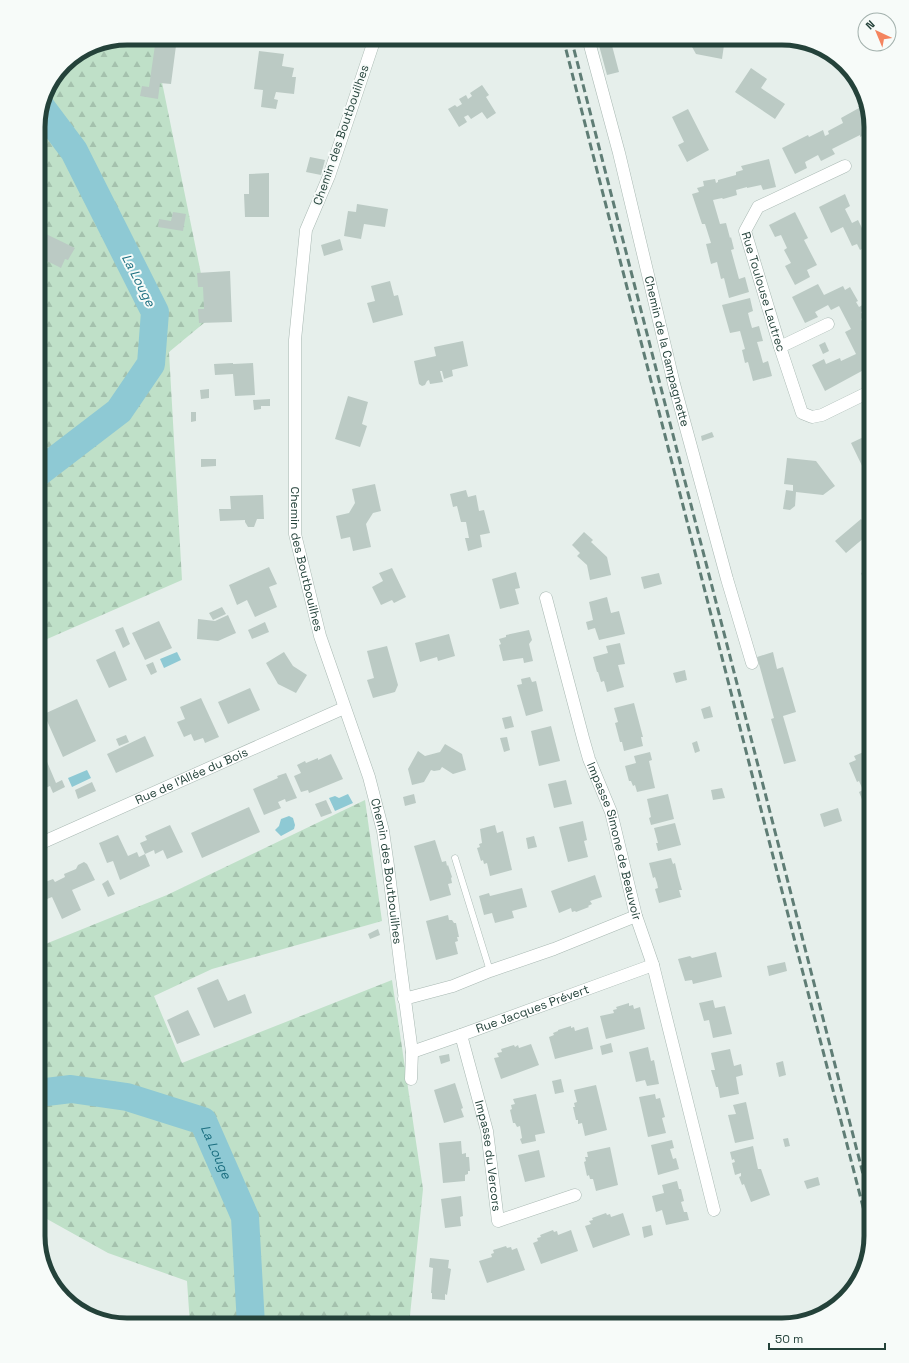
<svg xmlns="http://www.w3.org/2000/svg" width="909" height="1363" font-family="'Space Grotesk',sans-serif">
	<defs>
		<pattern id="forest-firs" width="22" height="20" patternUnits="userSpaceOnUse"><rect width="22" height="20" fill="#bfe0c8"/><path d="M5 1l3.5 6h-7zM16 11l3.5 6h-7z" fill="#a4c1ad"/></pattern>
	</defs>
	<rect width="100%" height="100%" fill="#e6efeb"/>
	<path fill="url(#forest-firs)" d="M127,38H153L210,318L169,352L182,580L38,643V121L45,93L64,64L93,45Z
		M365,800L382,921L212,969L154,996L182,1063L392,980L423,1189L409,1325H190L187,1281L108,1253L38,1214V947L167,895Z"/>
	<path fill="#8ec9d4" d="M177,652L181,660L164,668L160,659Z
		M87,770L91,778L72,787L68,778Z
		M348,794L353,803L335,811L329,798L335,796L339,798Z
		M289,816L293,818L295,825L294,829L281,836L275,830L279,826L281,819Z"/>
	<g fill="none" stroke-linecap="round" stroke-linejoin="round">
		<g stroke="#8ec9d4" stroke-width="28">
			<path d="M38,473L119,411L151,364L155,312L74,151L41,107"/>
			<path id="s1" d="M38,1093L71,1089L127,1097L203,1121L245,1217L251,1325"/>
		</g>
	</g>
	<path fill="#bbcac4" d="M156,38H177L171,84L160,83L158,99L140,96L142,86L149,87Z
		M597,38H610L619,72L607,75Z
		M687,38H725L722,59L696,54Z
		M259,51L284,54L282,66L294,68L292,77H296L294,94L276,92L274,99L278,100L276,109L261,107L263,90L254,89Z
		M751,68L767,79L761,88L785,104L775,119L735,92Z
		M482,85L489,95L486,97L496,113L487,119L482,112L471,119L468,115L464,117L467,122L459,127L448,109L455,105L457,107L462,104L459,99L466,95L468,99L472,96L470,93Z
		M865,103L871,126L869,127L871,132L860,137V135L832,149L835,154L821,161L818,155L805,162L807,168L795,174L782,148L808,135L809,137L823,130L825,136L829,134L828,131L843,123L841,118L859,108L858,106Z
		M688,109L709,150L687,162L678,145L684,142L672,117Z
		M310,157L325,160L321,175L306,172Z
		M769,159L776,187L763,190L761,185L747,188V187L736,190L737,195L723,199L722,198L713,200L720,224L726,223L730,238L731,237L734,249L731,250L739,279L745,277L749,292L729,298L724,278L721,279L717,262L711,264L706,244L711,243L705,224H702L692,194L699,192L697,188L704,186L703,181L715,179L716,183L718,182V180L736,175V172L743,170L741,166Z
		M269,173V217H245L244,194H249V174Z
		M845,194L850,206L845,209L852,223L858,220L862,228L871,223V244L860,250L857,244L852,246L843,227L831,233L819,207Z
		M357,204L388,209L385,227L364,224L361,239L344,236L348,211L356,212Z
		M173,212L186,214L183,231L158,227L159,219L171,221Z
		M795,212L808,238L804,240L817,265L807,270L810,277L795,285L785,266L791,263L784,250L787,248L781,235L775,237L769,225Z
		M46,234L75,248L68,260L65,259L61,268L47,261L45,264L38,261V237L43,240Z
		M340,239L343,250L324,256L321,245Z
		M230,271L232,322L199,323L198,309H204L203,287H198L197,273Z
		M390,281L394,296L398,295L403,315L373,323L367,303L375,301L371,286Z
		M818,284L824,295L843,286L845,290L850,287L858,301L856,302L859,307L871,300V307L861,312L864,317L861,319L870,337L866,339L871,349V366L825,391L812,365L824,359L826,364L840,358L841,361L856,354L845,332L851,329L839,306L831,310L828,305L815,312L818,317L805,323L792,297Z
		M750,298L753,311L748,313L750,321L752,328L759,326L763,341L757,342L760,352L763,363L768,361L772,376L753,381L748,362L745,363L742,350L745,349L740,331L730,333L722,305Z
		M463,341L468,366L452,370L453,376L444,379L442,371H440L443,382L430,384L429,380L427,381L425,385L422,386L419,384L414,361L436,356L434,347Z
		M825,342L829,351L823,354L819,345Z
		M233,363V364L253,363L255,395L235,396L233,374L215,375L214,364Z
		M209,389V398L201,399L200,390Z
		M348,396L368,402L362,424L367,426L360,447L335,439Z
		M270,399V406H261V409L254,410L253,400Z
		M191,412H196V421L191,422Z
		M870,430L871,474L867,476L851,443L870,434Z
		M712,432L714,437L702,441L701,436Z
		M787,458L816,461L835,486L823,495L796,492L795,506L790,510L783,509L786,490L793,491V485L784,484Z
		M201,459H216V466L201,467Z
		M375,484L381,511L373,513L366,524L371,547L353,551L350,537L341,539L336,516L349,513L355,503L352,489Z
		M466,490L468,497L476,495L479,511L484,510L490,533L480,535L482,547L468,551L465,538H469L466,522H461L457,506L453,507L450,494Z
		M263,495L264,519H257L254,527H248L245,522V520L220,521L219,509H231L230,496Z
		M861,519L871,532L846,553L835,541Z
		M584,532L593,540L591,542L607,557L611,575L590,580L587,565L577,556L580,553L572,545Z
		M871,562V595L869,596L861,573L868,570L865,564Z
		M269,567L277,584L269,587L277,607L255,617L247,600L237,605L229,585Z
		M392,568L406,597L394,603L392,600L381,605L372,587L383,581L379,573Z
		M516,572L520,588L515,589L519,604L500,609L492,579Z
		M659,573L662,584L644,589L641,577Z
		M607,597L611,613L619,611L625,634L599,640L595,628L588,630L586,622L593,620L589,602Z
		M222,607L226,614L213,620L209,613Z
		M228,615L236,633L218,641L197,639L198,619L215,621Z
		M159,621L172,648L145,660L132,633Z
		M265,622L269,632L252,639L248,630Z
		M123,627L130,644L123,648L115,630Z
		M529,630L532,640L529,644L533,661L524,663L523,658L503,661L499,645L501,644L499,639L506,637V635Z
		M449,634L455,656L438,661L437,657L420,662L415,643Z
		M620,643L625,664L618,665L624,687L607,692L604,681L601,682L598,672H597L593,657L608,653L606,646Z
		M387,646L398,685L395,692L373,698L367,680L374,678L367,651Z
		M115,651L127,680L109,688L96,660Z
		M284,652L293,666L307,675L296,693L278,684L266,663Z
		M773,652L777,669L783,667L796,712L783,716L796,761L784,764L771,719L774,718L757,657Z
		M153,662L157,672L151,675L146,665Z
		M685,670L687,680L676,683L673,673Z
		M530,677L532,682L536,681L543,711L526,716L517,685L522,684L521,679Z
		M250,688L260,710L228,724L218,702Z
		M201,698L219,737L205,743L203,738L194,741L191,734L184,737L177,722L185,719L180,707Z
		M77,699L96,741L63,757L44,714Z
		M634,703L643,737H641L643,746L624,751L622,742H620L615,723L618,722L614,708Z
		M710,706L713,717L704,719L701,709Z
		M511,716L514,727L505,729L502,718Z
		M551,726L560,761L539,766L531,731Z
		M126,735L129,742L119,746L116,739Z
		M145,736L154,756L116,773L107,754Z
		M507,737L510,750L504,752L500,738Z
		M697,741L700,751L695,753L692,743Z
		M445,744L462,754L466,770L453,774L442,767L440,770L434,771L431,770L424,782L412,785L408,769L418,751L425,756L440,752Z
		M871,749V810L870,807L866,809L859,792L863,790L859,781L857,782L849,763L856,760L854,756Z
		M42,750L56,783L62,780L65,787L53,793L50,786L38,791V752Z
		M650,752L652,760L649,761L655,788L637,792L635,785L633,786L631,781H629L625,766L636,763L634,756Z
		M331,754L343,779L309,793L308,790L301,792L294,776L301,773L297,765L305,761L306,763L318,758V760Z
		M286,773L297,798L286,802L285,799L278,802L281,808L264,815L253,789L278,778L277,776Z
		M566,780L572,804L554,808L548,784Z
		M92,782L96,791L78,799L75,790Z
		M722,788L725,798L713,800L711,790Z
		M414,794L416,803L405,806L403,797Z
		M668,794L674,819L651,825L649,818L651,817L647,799Z
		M326,800L332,813L321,817L315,804Z
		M249,807L260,832L202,858L191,833Z
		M838,808L842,821L824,827L820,814Z
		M583,821L587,840L584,841L588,857L568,862L559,827Z
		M675,823L681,845L658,851L656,843H658L654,828Z
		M170,825L183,852L167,859L163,850L155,854L154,850L145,854L140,843L147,840L145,836Z
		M495,825L497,833L503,831L512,870L490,876L487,863L484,864L483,860L481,861L477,848L480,847L479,844L482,843L480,829Z
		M118,835L128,856L137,852L139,857L145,854L150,866L120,880L113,861L107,863L99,843Z
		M534,836L537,847L528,849L526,838Z
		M435,840L442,862L446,861L447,866L448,865L452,877L451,878L452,883L448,884L451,895L430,901L414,846Z
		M671,858L673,864L675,863L678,876L682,890H679L681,897L659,903L655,889L658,888L657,883L655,877L653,878L649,863Z
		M84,862L87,864L95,880L72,890L81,910L62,919L52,897L47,899L40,884L53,879L55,882L65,877L64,874L76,869L78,865Z
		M595,875L602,897L590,901L592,904L588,906L589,907L576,912L575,911L572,912L571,908L559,913L551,891Z
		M108,880L115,894L108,897L102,884Z
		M522,888L527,907L512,911L514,918L495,923L492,913L484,915L479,896L489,893L490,896Z
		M448,915L449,920H452L454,923H456L459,937H457L458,941L455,942L458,954L436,960L426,921Z
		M378,929L380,935L370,939L368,934Z
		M716,952L722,977L693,984L692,980L685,981L678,959L690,956L692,958Z
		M785,962L787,971L769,976L767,966Z
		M218,979L228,1001L245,994L252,1013L214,1028L197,988Z
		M713,1000L715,1008L725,1006L732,1034L713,1038L709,1020L704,1021L699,1003Z
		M629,1003V1006L633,1005L634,1009L640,1007L645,1029L606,1039L600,1016L614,1013L613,1010L617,1009L616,1007Z
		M188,1010L200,1035L177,1044L167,1020Z
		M571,1026V1028L574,1027L575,1031L588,1027L593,1049L555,1059L549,1037L554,1035L553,1033L558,1031V1030Z
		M611,1043L613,1052L602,1055L600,1046Z
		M531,1044L539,1065L501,1079L494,1058L499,1057L497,1053L502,1052L501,1049L514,1045L515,1047L518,1045L519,1048Z
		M648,1047L651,1061L654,1060L659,1084L647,1086L645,1080L636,1082L629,1052Z
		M730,1049L734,1066L741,1064L743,1075L736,1077L739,1094L720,1098L718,1087H716L711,1070H715L711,1053Z
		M449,1054L450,1061L441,1064L439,1056Z
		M783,1061L786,1075L779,1077L776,1063Z
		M561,1079L564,1092L555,1094L552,1081Z
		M455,1083L463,1108L461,1109L464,1117L444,1123L434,1090Z
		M596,1085L607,1130L585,1136L582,1123L578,1124V1120H576L573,1107H575L574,1103L577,1102L574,1090Z
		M536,1094L545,1133L535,1135L536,1141L522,1144L520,1139L522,1138L520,1126L517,1127L515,1123H513L510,1110L512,1109L511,1105L515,1104L513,1099Z
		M655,1094L656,1099L660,1098L665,1117L662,1118L666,1133L648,1137L639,1097Z
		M746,1102L754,1139L735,1143L728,1115L736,1114L733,1105Z
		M788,1138L790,1146L785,1147L783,1139Z
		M672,1140L674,1148L670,1149L673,1159L676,1158L679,1169L658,1175L651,1145Z
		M461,1141L462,1154L466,1153V1157H469L470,1171H468V1174L465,1175V1181L443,1183L439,1143Z
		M753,1146L758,1169H761L770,1195L751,1202L744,1184L742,1185L739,1177L741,1176V1173L735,1175L732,1163L735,1162L734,1159L732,1160L730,1152Z
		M610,1147L618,1185L596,1191L593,1179H590L589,1175L587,1176L584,1162L586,1161L585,1157H588L587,1152Z
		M539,1150L545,1177L525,1182L518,1155Z
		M818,1177L820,1185L807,1189L804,1181Z
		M677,1181L679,1189H681L684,1201L681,1202L684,1212H687L689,1220L666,1225L662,1210L656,1212L652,1196L664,1193L662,1185Z
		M461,1196L463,1216L460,1217L461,1226L445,1228L441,1199Z
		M606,1213L607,1215L610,1214L611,1217L623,1213L630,1235L593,1248L585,1226L591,1224L589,1221L593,1220L592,1218Z
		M651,1225L653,1235L644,1238L642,1227Z
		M553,1230L554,1232L557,1231L558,1235L571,1230L578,1251L541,1264L533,1243L538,1241L537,1238L541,1237L540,1235Z
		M506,1246L507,1248L511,1247L512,1250L517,1248L525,1270L487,1283L479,1261L492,1257L491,1254L494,1253L493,1250Z
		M430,1258L449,1260L448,1268L451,1269L447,1295L445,1294V1300L432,1299V1293H431L433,1268L429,1267Z"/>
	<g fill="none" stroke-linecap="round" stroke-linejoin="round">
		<defs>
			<path id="service" d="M455,858L490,971"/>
			<g id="minor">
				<path id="s2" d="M375,38L329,176L306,230L295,340V534L320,636L369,777L383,831L388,866L401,970L412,1052L411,1079"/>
				<path id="s3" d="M588,38L619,153L674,384L727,579L752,663"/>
				<path id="s4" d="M845,166L758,207L745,231L780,347L802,413L812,417L822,415L871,391"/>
				<path d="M780,347L828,324"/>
				<path id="s5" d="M546,598L583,738L589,759L611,812L636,916L653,965L714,1210"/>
				<path id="s6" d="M39,844L344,708"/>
				<path d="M404,999L453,986L490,971L554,949L636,916"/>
				<path id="s7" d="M461,1035L487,1131L498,1221L575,1195"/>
				<path id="s8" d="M412,1052L461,1035L653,965"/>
			</g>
		</defs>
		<use href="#service" stroke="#a8b8b2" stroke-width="7"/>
		<use href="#minor" stroke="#a8b8b2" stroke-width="13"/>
		<use href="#service" stroke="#fff" stroke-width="6"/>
		<use href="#minor" stroke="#fff" stroke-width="12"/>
		<path stroke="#5f7d75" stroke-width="3" stroke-dasharray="8 4" stroke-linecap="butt" d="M563,38L871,1238
			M571,38L871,1205"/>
	</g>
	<g text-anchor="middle" stroke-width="4" stroke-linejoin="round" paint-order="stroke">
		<g font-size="12" fill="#24423a" stroke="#f7fbf9">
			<text transform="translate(341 135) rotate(-71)" y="4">Chemin des Boutbouilhes</text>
			<text dy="4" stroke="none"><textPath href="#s4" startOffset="187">Rue Toulouse Lautrec</textPath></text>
			<text dy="4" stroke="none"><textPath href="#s3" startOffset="323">Chemin de la Campagnette</textPath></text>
			<text dy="4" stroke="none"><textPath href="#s2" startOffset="535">Chemin des Boutbouilhes</textPath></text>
			<text dy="4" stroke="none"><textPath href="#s6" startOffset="167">Rue de l'Allée du Bois</textPath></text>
			<text dy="4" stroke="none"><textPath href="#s5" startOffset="253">Impasse Simone de Beauvoir</textPath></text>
			<text dy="4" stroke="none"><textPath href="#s2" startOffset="859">Chemin des Boutbouilhes</textPath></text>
			<text dy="4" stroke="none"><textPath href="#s8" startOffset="128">Rue Jacques Prévert</textPath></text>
			<text dy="4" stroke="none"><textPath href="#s7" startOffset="124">Impasse du Vercors</textPath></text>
		</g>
		<g font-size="13" font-style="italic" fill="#1c6f80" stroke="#f7fbf9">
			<text transform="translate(139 280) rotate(63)" y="5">La Louge</text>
			<text dy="5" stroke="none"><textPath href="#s1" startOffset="203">La Louge</textPath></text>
		</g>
	</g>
	<path d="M0 0H909V1363H0ZM127 45H782A82 82 0 0 1 864 127V1236A82 82 0 0 1 782 1318H127A82 82 0 0 1 45 1236V127A82 82 0 0 1 127 45Z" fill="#f7fbf9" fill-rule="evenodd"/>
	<path fill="none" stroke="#24423a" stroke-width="5" d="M127 45H782A82 82 0 0 1 864 127V1236A82 82 0 0 1 782 1318H127A82 82 0 0 1 45 1236V127A82 82 0 0 1 127 45Z"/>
	<g transform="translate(877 32) rotate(316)"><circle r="19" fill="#f7fbf9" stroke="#a3b1ad"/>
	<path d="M0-3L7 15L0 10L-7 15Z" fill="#f4845f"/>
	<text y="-6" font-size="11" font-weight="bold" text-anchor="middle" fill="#24423a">N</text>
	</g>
	<path d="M769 1343v6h116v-6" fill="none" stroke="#24423a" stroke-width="2"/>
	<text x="775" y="1343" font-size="12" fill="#24423a" stroke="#f7fbf9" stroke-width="3" paint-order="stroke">50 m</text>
</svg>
